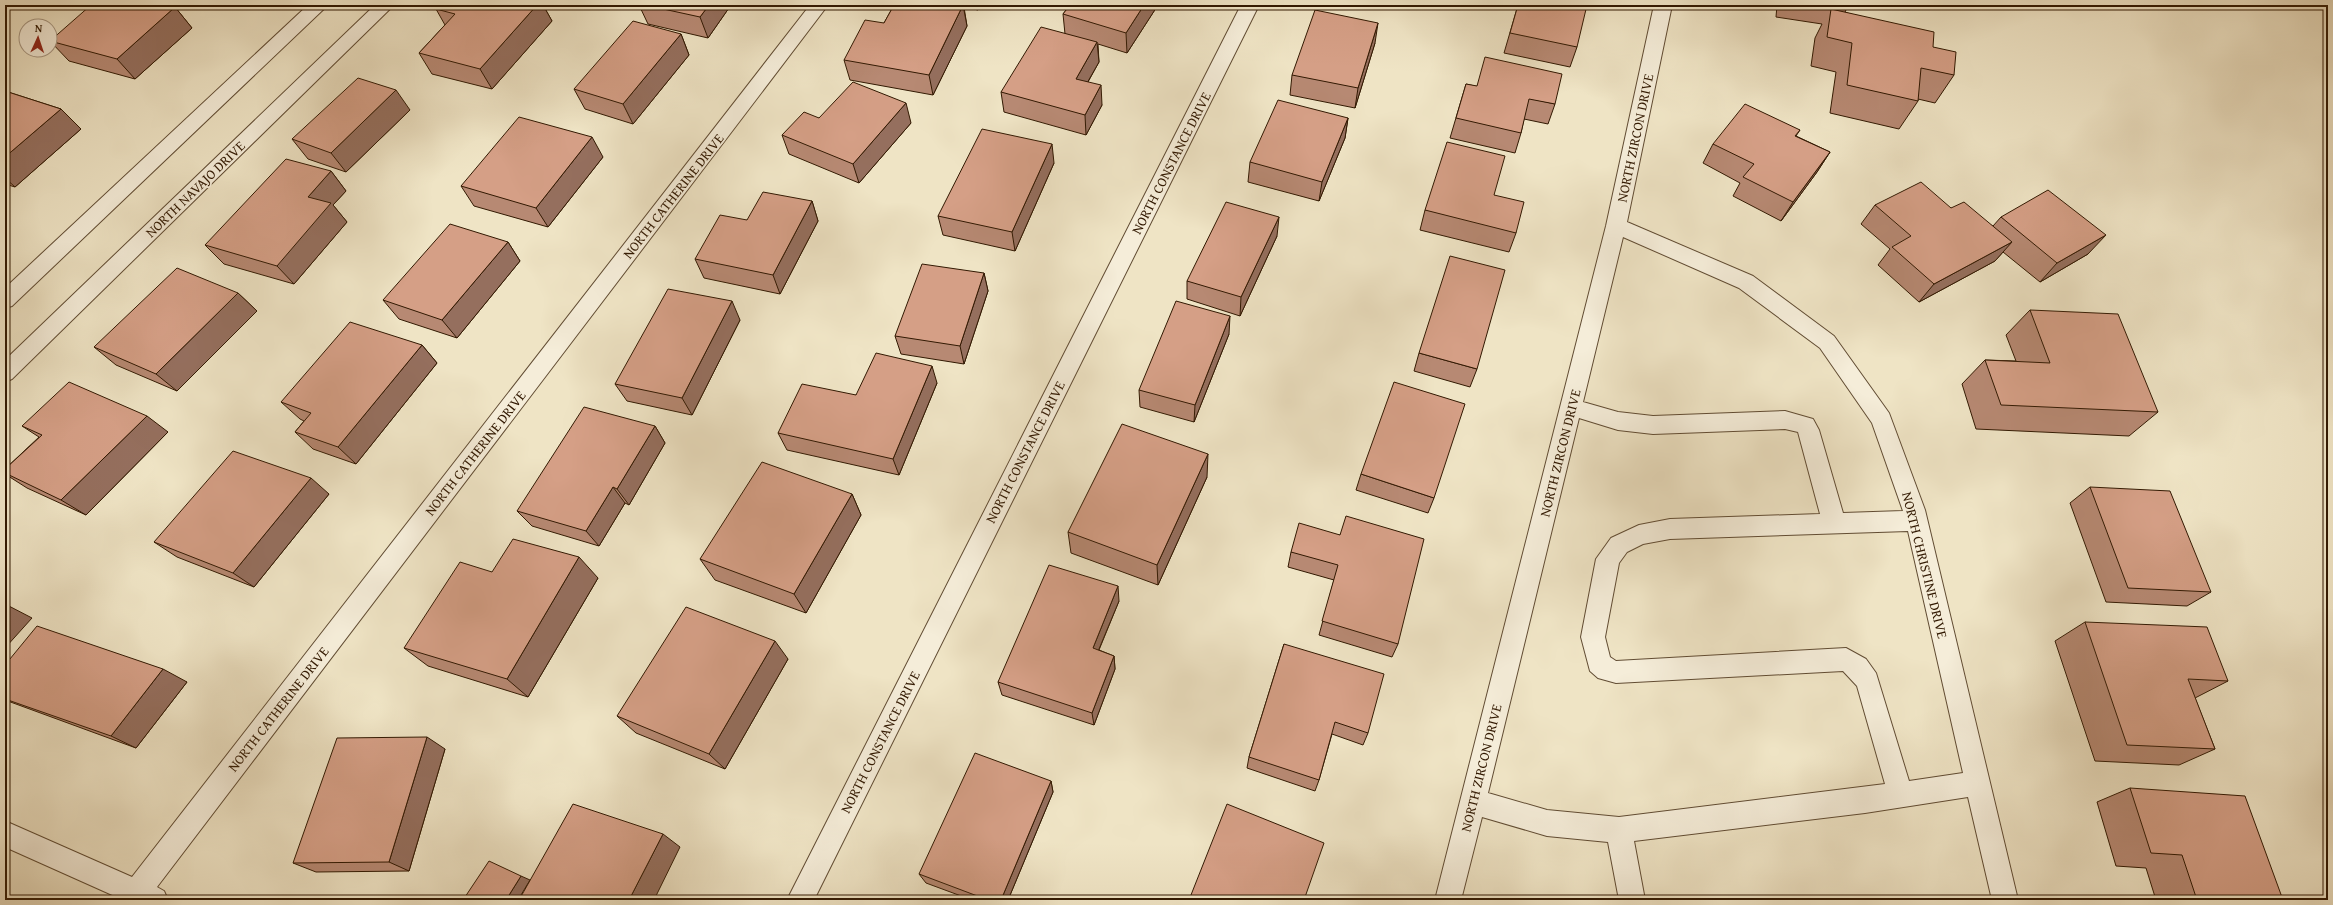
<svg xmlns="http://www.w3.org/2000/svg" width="2333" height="905" font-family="'Gentium Book Plus',serif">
	<rect width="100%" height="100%" fill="#efe4c5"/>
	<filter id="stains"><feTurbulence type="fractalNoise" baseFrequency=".005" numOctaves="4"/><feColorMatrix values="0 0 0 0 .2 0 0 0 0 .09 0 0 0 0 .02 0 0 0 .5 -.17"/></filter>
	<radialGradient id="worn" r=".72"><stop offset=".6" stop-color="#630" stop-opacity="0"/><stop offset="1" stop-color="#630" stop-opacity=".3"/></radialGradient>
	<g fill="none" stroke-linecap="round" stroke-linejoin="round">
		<defs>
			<path id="minor" d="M308,5H328L12,306L5,308V288Z
				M375,5H394L12,379L5,382V360Z
				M810,5H828L157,887L164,891L168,900H118L119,898L5,847V821L132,877Z
				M1241,5H1259L814,900H787Z
				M1654,5H1672L1627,222L1753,276L1834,336L1889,413L1925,510L2018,900H1992L1968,797L1865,813L1634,841L1645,900H1619L1608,842L1547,836L1482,817L1461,900H1435L1606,226ZM1623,237L1739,288L1820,348L1872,423L1903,511L1843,513L1819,430L1813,419L1785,411L1653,416L1618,412L1583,402ZM1579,418L1618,430L1653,434L1785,429L1798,432L1820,514L1670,519L1639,525L1611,538L1596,559L1581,637L1590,671L1598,678L1616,683L1843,671L1857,686L1885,784L1619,817L1547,810L1488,793ZM1908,531L1963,773L1909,781L1876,673L1866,659L1846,648L1616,661L1610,657L1605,637L1619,563L1627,552L1643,544L1670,539Z"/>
		</defs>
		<use href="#minor" stroke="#614c33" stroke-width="2"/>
		<use href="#minor" fill="#f5edd9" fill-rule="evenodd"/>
	</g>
	<path fill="#b78973" stroke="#321902" d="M440,5H543L552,21L492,89L432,74L419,53L445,25L436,9Z
		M639,5H731L708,38L648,24Z
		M894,5H981L978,10L964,7L967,26L933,95L850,80L844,60L884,23Z
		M1070,5H1158L1127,53L1098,44L1099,62L1088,82L1102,105L1086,135L1004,112L1001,92L1065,34L1063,14Z
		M1359,5H1370L1369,7Z
		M1518,5L1577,47L1570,67L1504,53Z
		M1777,5H1848V6L1845,12L1933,47L1954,75L1935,103L1918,99V101L1899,129L1830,113L1836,72L1811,66L1815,38L1822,24L1776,17Z
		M175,7L192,28L135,79L69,61L50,41Z
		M681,34L689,55L633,124L585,109L574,89Z
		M1375,43L1355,108L1290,95L1292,75Z
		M1466,84L1555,104L1548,124L1524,119L1521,133L1515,153L1450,138Z
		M5,91L61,109L81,129L15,187L5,184Z
		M410,110L346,172L308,159L292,139Z
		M819,118L911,123L859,183L789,154L782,135Z
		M1348,118L1345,138L1319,201L1248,182L1250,162Z
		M1800,130L1796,136L1830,152L1817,172L1781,221L1733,196L1740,183L1703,163L1713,144Z
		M603,157L548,227L474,206L461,186Z
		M1054,163L1015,251L943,235L938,216Z
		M331,171L346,191L333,205L347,222L294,284L224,264L205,245Z
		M1494,195L1516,233L1509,252L1420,230L1425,210Z
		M812,201L818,221L780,294L704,278L695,259L747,220Z
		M1875,205L1951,208L1993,226L2001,217L2088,254L2040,282L2003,252L1995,261L1919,302L1878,265L1890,249L1861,224Z
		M1277,236L1240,316L1187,299V281Z
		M508,242L520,261L457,338L399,319L383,300Z
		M984,273L988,291L964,364L901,354L895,336Z
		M238,293L257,311L177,391L116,365L94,347Z
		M2030,310L2158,412L2129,436L1976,429L1962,384L1985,360L2016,361L2006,335Z
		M740,320L692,415L627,401L615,384Z
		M1229,334L1194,422L1140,407L1139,390Z
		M422,345L437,363L356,464L313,449L295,432L304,421L300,419L281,402Z
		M1419,353L1477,369L1470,387L1414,371Z
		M937,383L899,475L787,450L778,433L856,395Z
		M22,426L168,432L86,515L27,488L5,474V469L39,437Z
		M655,426L665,443L629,505L625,503L599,546L532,526L517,511Z
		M1361,474L1434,498L1428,513L1356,490Z
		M1207,477L1158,585L1071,553L1068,532Z
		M2090,487L2211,592L2187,606L2106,602L2070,503Z
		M329,494L254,587L177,557L154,542Z
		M852,494L861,515L806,613L715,580L700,559Z
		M1340,535L1398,644L1392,657L1319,635L1334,580L1288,567L1291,552Z
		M492,572L598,578L528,697L428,666L404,648Z
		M1119,601L1099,650L1114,656L1115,669L1094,725L1002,695L998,682Z
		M2085,622L2228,681L2195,698L2215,749L2179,765L2095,761L2055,641Z
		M1284,644L1368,733L1363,745L1332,734L1319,780L1315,791L1247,768L1249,757Z
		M788,659L725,769L636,733L617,716Z
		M5,665L187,682L136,748L5,700Z
		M445,749L409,871L316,872L293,863Z
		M1051,781L1053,792L1008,900H972L926,883L919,874Z
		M2130,788L2283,900H2156L2146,868L2116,866L2097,802Z"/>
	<path fill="#956f5e" stroke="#321902" d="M537,5H543L552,21L492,89L480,69Z
		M709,5H731L708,38L700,17Z
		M963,5L967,26L933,95L929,75Z
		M977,5H981L978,10Z
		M1144,5H1158L1127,53L1126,33Z
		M175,7L192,28L135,79L117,59Z
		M1378,23L1375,43L1355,108L1358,88Z
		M681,34L689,55L633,124L623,104Z
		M1097,42L1099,62L1078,99L1076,79Z
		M1101,85L1102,105L1086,135L1085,115Z
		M396,90L410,110L346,172L331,153Z
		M906,103L911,123L859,183L853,164Z
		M61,109L81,129L15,187L5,178V157Z
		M1348,118L1345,138L1319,201L1322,182Z
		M592,137L603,157L548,227L536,208Z
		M1052,144L1054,163L1015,251L1012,232Z
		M1830,152L1817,172L1781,221L1793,202Z
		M331,171L346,191L333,205L347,222L294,284L277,266L308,197Z
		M812,201L818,221L780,294L773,275Z
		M1279,217L1277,236L1240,316L1241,297Z
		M2106,235L2088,254L2040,282L2057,263Z
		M508,242L520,261L457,338L442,320Z
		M2012,242L1995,261L1919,302L1934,284Z
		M984,273L988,291L964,364L960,346Z
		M238,293L257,311L177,391L156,374Z
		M732,301L740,320L692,415L682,398Z
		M1230,316L1229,334L1194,422L1195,405Z
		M422,345L437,363L356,464L338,447Z
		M932,366L937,383L899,475L893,459Z
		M147,416L168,432L86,515L61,500Z
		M655,426L665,443L629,505L617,489Z
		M1208,454L1207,477L1158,585L1157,565Z
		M311,478L329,494L254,587L233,573Z
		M613,487L625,503L599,546L586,531Z
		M852,494L861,515L806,613L794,594Z
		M579,557L598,578L528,697L507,679Z
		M1118,586L1119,601L1094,661L1093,648Z
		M5,604L32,618L5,648Z
		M775,641L788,659L725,769L709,754Z
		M1114,656L1115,669L1094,725L1092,713Z
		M163,669L187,682L136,748L111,736Z
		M427,737L445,749L409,871L389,862Z
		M1051,781L1053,792L1008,900H1001Z
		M663,834L680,847L654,900H629Z
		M521,876L530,880L518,900H506Z"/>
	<path fill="#d59f86" stroke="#321902" d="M91,5H168L175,7L117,59L50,41Z
		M440,5H537L480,69L419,53L455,14L436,9Z
		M645,5H709L700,17Z
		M894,5H963L929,75L844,60L865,20L884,23Z
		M1070,5H1144L1126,33L1063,14Z
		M1518,5H1587L1577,47L1510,33Z
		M1840,5H1848V6Z
		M1831,9L1934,32L1933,47L1956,52L1954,75L1921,68L1918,101L1847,85L1852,43L1827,37Z
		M1315,10L1378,23L1358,88L1292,75Z
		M633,21L681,34L623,104L574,89Z
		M1041,27L1097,42L1076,79L1101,85L1085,115L1001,92Z
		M1485,57L1562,74L1555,104L1529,99L1521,133L1456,118L1466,84L1477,86Z
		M358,78L396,90L331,153L292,139Z
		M853,82L906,103L853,164L782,135L804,112L819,118Z
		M5,91L61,109L5,157Z
		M1278,100L1348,118L1322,182L1250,162Z
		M1745,104L1800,130L1795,136L1830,152L1793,202L1743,177L1754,164L1713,144Z
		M519,117L592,137L536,208L461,186Z
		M982,129L1052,144L1012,232L938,216Z
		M1447,142L1505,156L1494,195L1524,202L1516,233L1425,210Z
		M286,159L331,171L308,197L331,203L277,266L205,245Z
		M1921,182L1951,208L1964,202L2012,242L1934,284L1892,247L1911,236L1875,205Z
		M2048,190L2106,235L2057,263L2001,217Z
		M763,192L812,201L773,275L695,259L720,215L747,220Z
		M1226,202L1279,217L1241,297L1187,281Z
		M450,224L508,242L442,320L383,300Z
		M1450,256L1505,270L1477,369L1419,353Z
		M922,264L984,273L960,346L895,336Z
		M177,268L238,293L156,374L94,347Z
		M668,289L732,301L682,398L615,384Z
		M1176,301L1230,316L1195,405L1139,390Z
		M2030,310L2118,314L2158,412L2001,405L1985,360L2050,363Z
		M350,322L422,345L338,447L295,432L311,413L281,402Z
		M876,353L932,366L893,459L778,433L802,384L856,395Z
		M69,382L147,416L61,500L5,473V469L42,435L22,426Z
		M1394,382L1465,404L1434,498L1361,474Z
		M584,407L655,426L617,489L613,487L586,531L517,511Z
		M1122,424L1208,454L1157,565L1068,532Z
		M233,451L311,478L233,573L154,542Z
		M762,462L852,494L794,594L700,559Z
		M2090,487L2170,491L2211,592L2128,588Z
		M1346,516L1424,539L1398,644L1322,621L1338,565L1291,552L1299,523L1340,535Z
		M513,539L579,557L507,679L404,648L460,562L492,572Z
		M1049,565L1118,586L1093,648L1114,656L1092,713L998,682Z
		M686,607L775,641L709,754L617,716Z
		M2085,622L2207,627L2228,681L2188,679L2215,749L2127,745Z
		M37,626L163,669L111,736L5,699V665Z
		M1284,644L1384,674L1368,733L1335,722L1319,780L1249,757Z
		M427,737L389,862L293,863L337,738Z
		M975,753L1051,781L1001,900H988L919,874Z
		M2130,788L2245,796L2283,900H2197L2182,855L2151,853Z
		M573,804L663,834L629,900H519Z
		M1227,804L1324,843L1304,900H1189Z
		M489,861L521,876L506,900H463Z"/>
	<g text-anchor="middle" stroke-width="3.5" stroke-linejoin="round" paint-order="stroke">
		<g font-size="14" fill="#321902" stroke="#f5edd9">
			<text transform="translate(1635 138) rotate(-78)" y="5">NORTH ZIRCON DRIVE</text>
			<text transform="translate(1171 163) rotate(-63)" y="5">NORTH CONSTANCE DRIVE</text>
			<text transform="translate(195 189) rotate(-44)" y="5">NORTH NAVAJO DRIVE</text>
			<text transform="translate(673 196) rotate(-52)" y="5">NORTH CATHERINE DRIVE</text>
			<text transform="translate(1025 452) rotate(-63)" y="5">NORTH CONSTANCE DRIVE</text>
			<text transform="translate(475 453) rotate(-52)" y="5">NORTH CATHERINE DRIVE</text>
			<text transform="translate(1560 453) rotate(-76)" y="5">NORTH ZIRCON DRIVE</text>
			<text transform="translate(1925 565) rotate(76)" y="5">NORTH CHRISTINE DRIVE</text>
			<text transform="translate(278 709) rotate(-52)" y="5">NORTH CATHERINE DRIVE</text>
			<text transform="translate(880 742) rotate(-63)" y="5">NORTH CONSTANCE DRIVE</text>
			<text transform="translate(1481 768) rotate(-76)" y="5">NORTH ZIRCON DRIVE</text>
		</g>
	</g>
	<rect width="2333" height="905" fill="none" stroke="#efe4c5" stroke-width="20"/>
	<rect x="6" y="6" width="2321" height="893" fill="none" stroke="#321902" stroke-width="2"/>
	<rect x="10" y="10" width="2313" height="885" fill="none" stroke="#321902"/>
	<g transform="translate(38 38) rotate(3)"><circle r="19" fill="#f5edd9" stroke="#a79883"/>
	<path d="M0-3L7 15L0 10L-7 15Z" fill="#8f2418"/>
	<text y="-6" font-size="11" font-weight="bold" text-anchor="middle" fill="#321902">N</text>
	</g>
	<rect width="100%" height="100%" filter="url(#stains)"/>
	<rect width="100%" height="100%" fill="url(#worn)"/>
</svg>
